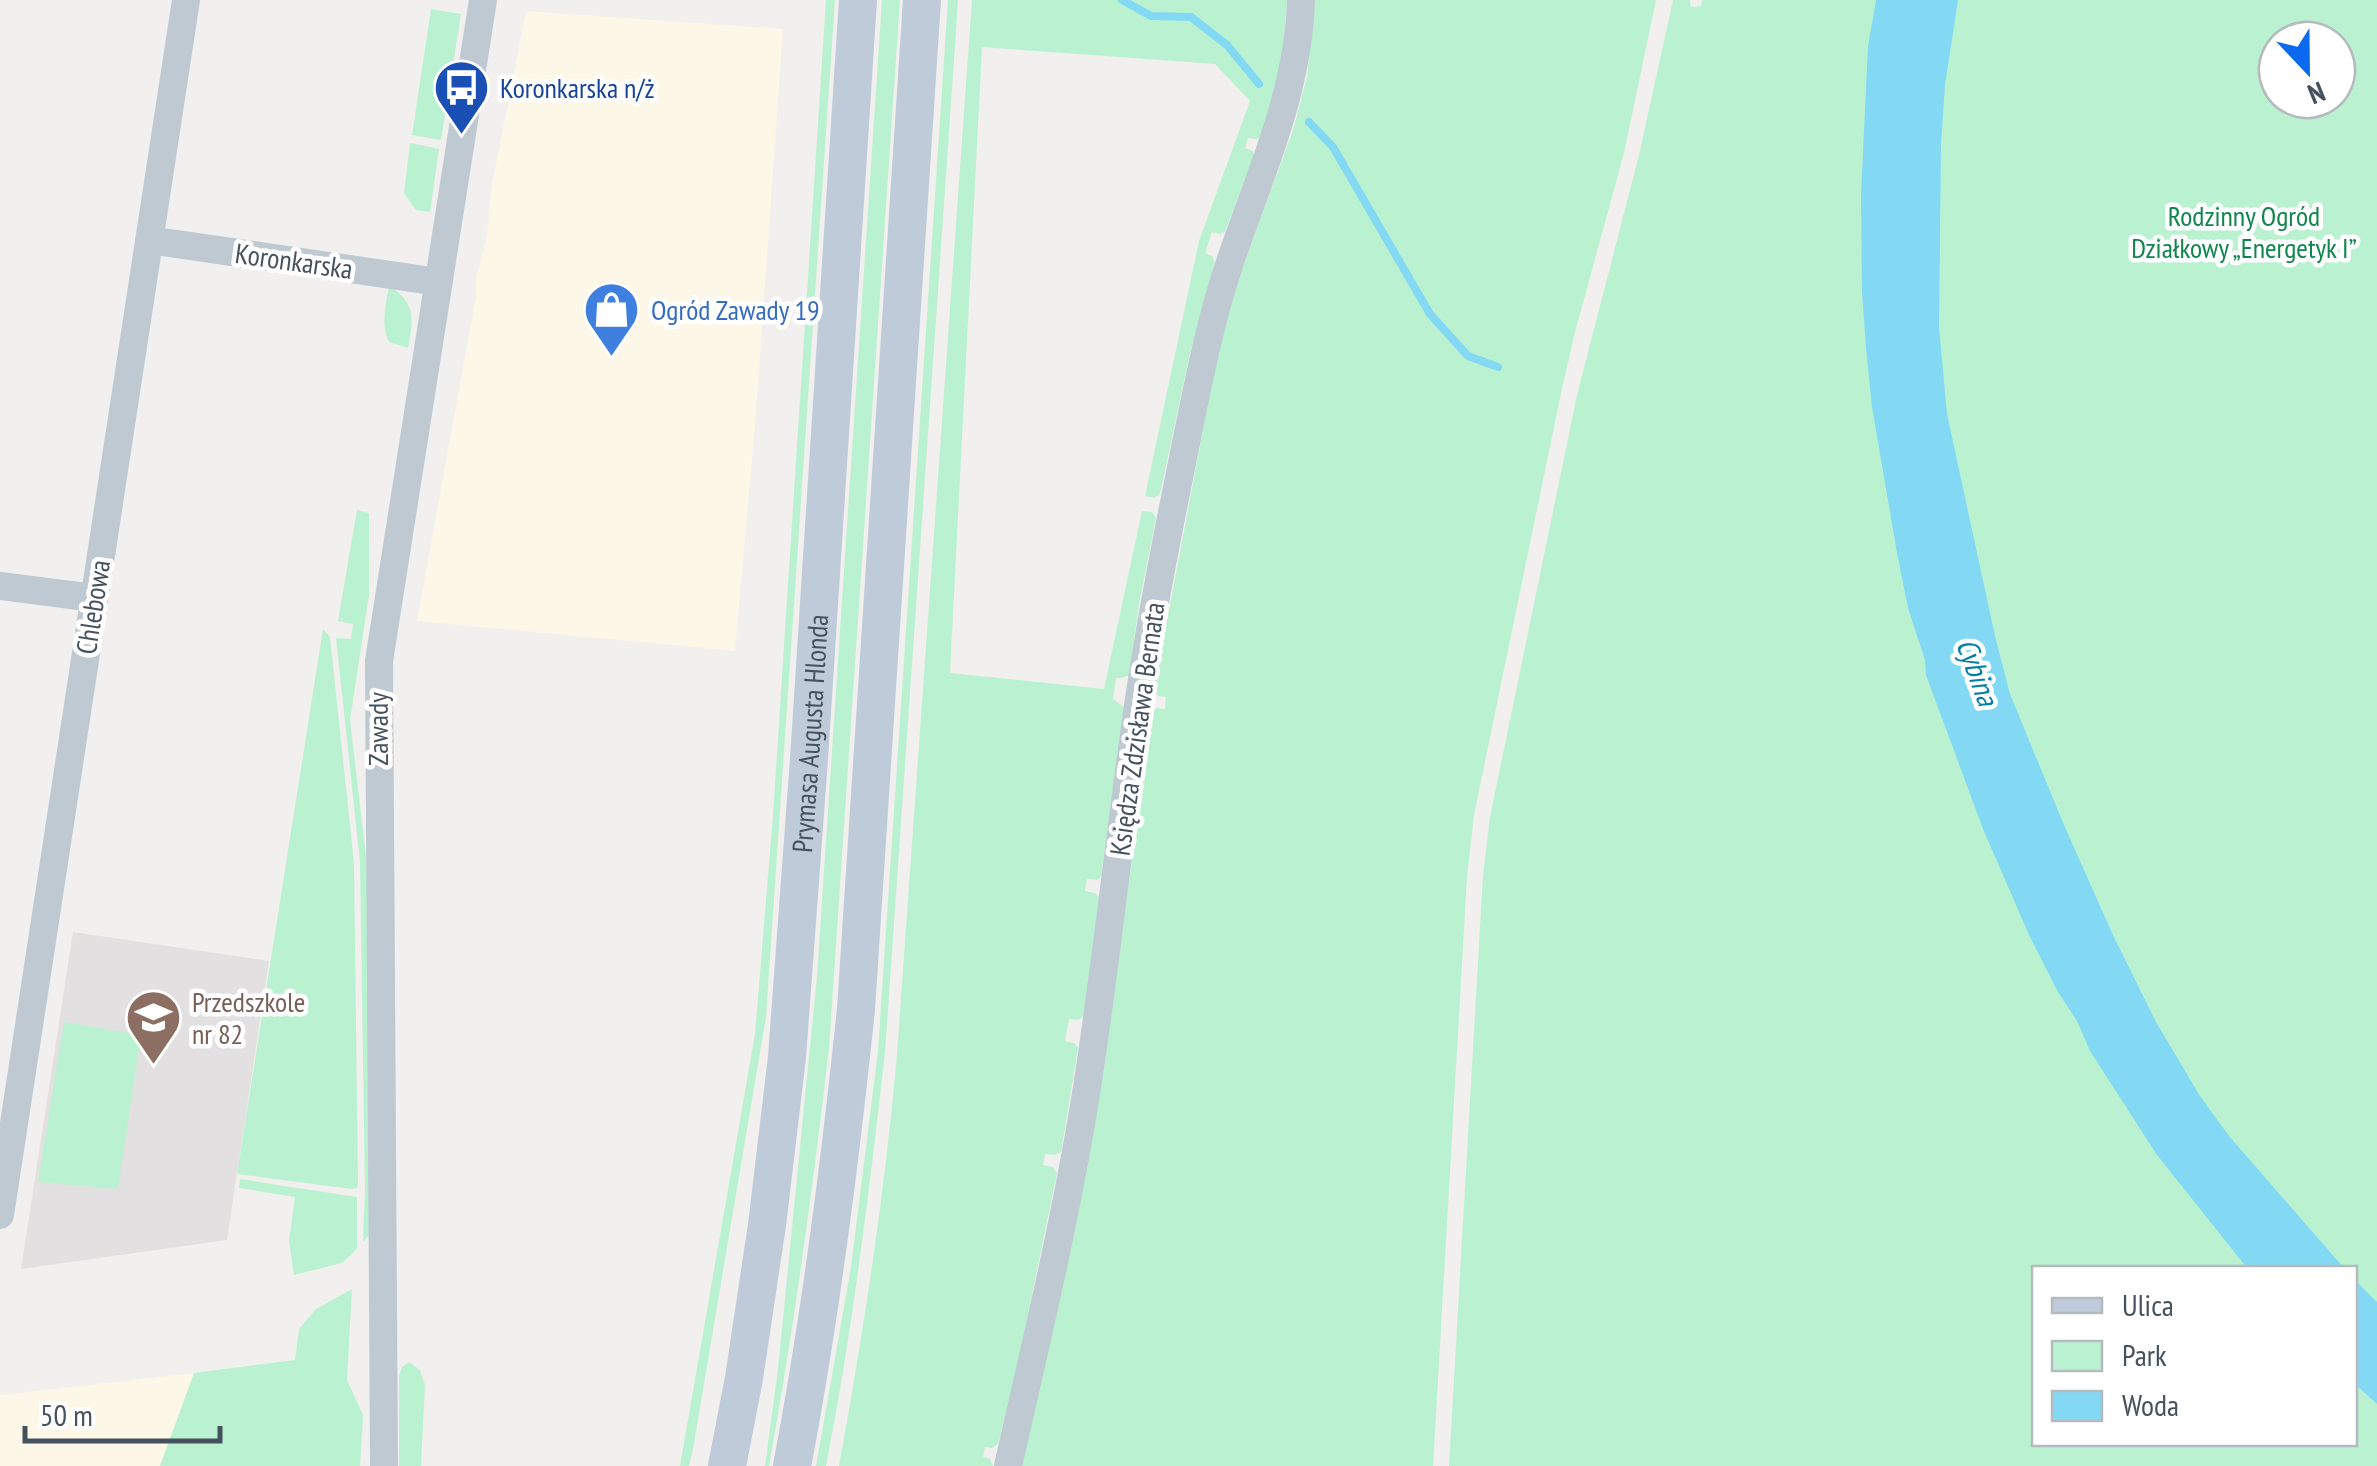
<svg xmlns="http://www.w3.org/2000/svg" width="2377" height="1466" font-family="'PT Sans Narrow',sans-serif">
	<rect width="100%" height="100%" fill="#f2efef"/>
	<path fill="#fdf7e7" d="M526,11L783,29L756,413L735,651L417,621L476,296V278L487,236L491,190Z
		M194,1373L160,1466H0V1395Z"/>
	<path fill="#e3e0e1" d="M73,932L269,961L227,1240L21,1269Z"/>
	<path fill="#baf2d1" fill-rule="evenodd" d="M826,0H835L766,1017L693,1449L689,1466H680L755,1034L773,815Z
		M882,0H900L829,1048C813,1188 794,1327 769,1466H765L778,1369L817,976Z
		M948,0H958L955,46L885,1053C869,1192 853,1329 826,1466H816L851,1267L878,1051Z
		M972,0H1287L1282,63L1262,136L1257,139L1248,138L1245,148L1253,151L1254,156L1225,232L1219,234L1212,232L1205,253L1212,256L1215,262L1190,353L1160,494L1154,498L1145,496L1199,241L1250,101L1215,64L982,47L950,673L1104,689L1142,511L1152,512L1156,518L1139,604L1129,675L1122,678H1116L1113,699L1124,707L1101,877L1097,880L1087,879L1085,891L1095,893L1099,897L1084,1016L1078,1020L1069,1019L1065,1041L1074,1043L1078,1048L1061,1152L1055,1155L1045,1154L1043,1165L1053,1167L1057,1173L1015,1377L998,1444L992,1448L985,1447L983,1457L990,1459L993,1466H839C864,1329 885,1192 897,1054Z
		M1315,0H1656L1624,153L1575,332L1561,393L1474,815L1467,877L1433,1466H1022L1075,1229L1104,1069L1152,711L1157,708L1165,709L1166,697L1158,696L1154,690L1215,366L1235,289L1293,130L1307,77Z
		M1673,0H1690L1691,7L1701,6L1702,0H1889L1892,452L2263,1268H2034V1444H2354L2355,1361L2377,1394V1466H1449L1483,875L1490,817L1577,395L1639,155Z
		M1902,0H2377V1351L2355,1336L2354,1268H2301L2070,942L1892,233ZM2277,40H2337V100H2277Z
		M431,9L461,14L441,140L412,135Z
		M410,143L439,149L430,212L416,210L404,193Z
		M389,286C417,303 413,320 408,348L389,342C380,324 386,305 389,286Z
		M357,510L369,513V595L350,720L366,856L367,878L371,1222L369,1235L363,1242L365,1192L360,862L336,638L351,639L353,624L338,621Z
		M323,629L330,637L354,863L358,1183L357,1188L352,1189L237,1174Z
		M64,1022L141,1035L118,1189L38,1182Z
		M240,1179L357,1197V1249L342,1263L294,1275L289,1241L295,1197L239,1188Z
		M352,1289L347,1380L363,1415L360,1466H160L194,1373L295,1360L299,1329L316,1309Z
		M409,1362L420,1370L425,1385L421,1466H399V1376L402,1367Z"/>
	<path fill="#83d9f3" d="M1876,0H1958L1945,85L1941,144L1939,327L1947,414L1995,636L2010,694L2064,825L2113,935L2156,1022L2200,1096L2229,1136L2344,1268H2247L2157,1155L2090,1051L2077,1021L2058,992L2029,935L1983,829L1926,675L1925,660L1908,608L1897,553L1872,407L1866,348L1862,292L1861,195L1868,46Z
		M2354,1279L2377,1302V1404L2355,1384Z"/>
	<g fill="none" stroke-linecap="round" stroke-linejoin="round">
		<path stroke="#83d9f3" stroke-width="8" d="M1122,0L1151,16L1191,17L1227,45L1259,84
			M1309,122L1333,147L1430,314L1468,356L1498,367"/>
		<path stroke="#bec9d2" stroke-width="28" d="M149,240L439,282
			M0,586L94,598
			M0,1215L186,0
			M384,1466L379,661L483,0
			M1008,1466C1037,1338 1068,1210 1088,1081C1107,956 1120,831 1138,706C1151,616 1169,527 1187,438C1199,379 1211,318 1230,262C1260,174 1298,94 1301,0"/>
		<g stroke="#c0cbd9" stroke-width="38">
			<path id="s1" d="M727,1466L744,1378L767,1225L787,1057L809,759L858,0"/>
			<path d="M792,1466C821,1315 840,1163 856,1009L922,0"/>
		</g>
	</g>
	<defs>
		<symbol id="bus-pin" viewBox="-11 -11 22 30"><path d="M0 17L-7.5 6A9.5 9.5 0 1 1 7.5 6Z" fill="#1a4fb4" stroke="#fff"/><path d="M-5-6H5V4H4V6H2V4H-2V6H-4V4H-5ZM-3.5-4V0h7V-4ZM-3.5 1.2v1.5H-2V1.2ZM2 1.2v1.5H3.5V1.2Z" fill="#fff"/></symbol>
		<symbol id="shop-pin" viewBox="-11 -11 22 30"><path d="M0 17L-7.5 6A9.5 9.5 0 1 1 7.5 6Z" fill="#3f7fe0" stroke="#fff"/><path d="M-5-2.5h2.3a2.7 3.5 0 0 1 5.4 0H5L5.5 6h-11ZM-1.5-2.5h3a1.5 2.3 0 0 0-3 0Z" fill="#fff"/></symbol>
		<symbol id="school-pin" viewBox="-11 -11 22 30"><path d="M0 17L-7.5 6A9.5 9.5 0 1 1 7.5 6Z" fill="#8d6e63" stroke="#fff"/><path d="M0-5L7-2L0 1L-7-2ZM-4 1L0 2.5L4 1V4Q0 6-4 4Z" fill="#fff"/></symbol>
	</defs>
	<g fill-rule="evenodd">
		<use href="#bus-pin" x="430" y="56" width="63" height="86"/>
		<use href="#shop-pin" x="580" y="278" width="63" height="86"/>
		<use href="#school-pin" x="122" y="986" width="63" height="86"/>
	</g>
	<g text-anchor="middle" stroke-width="9" stroke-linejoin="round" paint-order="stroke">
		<g font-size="28" fill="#164399" stroke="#fff" text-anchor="start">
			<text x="500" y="98">Koronkarska n/ż</text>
		</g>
		<g font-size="28" fill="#10854e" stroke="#fff">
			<text x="2244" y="226">Rodzinny Ogród<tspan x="2244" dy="32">Działkowy „Energetyk I”</tspan></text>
		</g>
		<g font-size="28" fill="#45525e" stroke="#fff">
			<text transform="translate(294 261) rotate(8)" y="10">Koronkarska</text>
			<text transform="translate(93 607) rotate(-81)" y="10">Chlebowa</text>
			<text transform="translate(378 729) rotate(-90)" y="10">Zawady</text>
			<text transform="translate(1137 729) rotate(-82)" y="10">Księdza Zdzisława Bernata</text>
			<text dy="10" stroke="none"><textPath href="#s1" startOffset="738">Prymasa Augusta Hlonda</textPath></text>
		</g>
		<g font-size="28" fill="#366cbe" stroke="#fff" text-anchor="start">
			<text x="651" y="320">Ogród Zawady 19</text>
		</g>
		<g font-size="28" fill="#785e54" stroke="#fff" text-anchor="start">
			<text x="192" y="1012">Przedszkole<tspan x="192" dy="32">nr 82</tspan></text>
		</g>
		<g font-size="30" font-style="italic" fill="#037fa5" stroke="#fff">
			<text transform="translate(1977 672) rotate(70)" y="10">Cybina</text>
		</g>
	</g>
	<rect x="2032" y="1266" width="325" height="180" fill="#ffffff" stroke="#b5babf" stroke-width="2.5"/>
	<rect x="2052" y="1298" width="50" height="15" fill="#c0cbd9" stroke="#b5babf" stroke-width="2.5"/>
	<text x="2122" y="1316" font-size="30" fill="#45525e">Ulica</text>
	<rect x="2052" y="1341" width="50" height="30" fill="#baf2d1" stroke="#b5babf" stroke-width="2.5"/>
	<text x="2122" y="1366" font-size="30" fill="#45525e">Park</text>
	<rect x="2052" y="1391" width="50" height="30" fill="#83d9f3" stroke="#b5babf" stroke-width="2.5"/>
	<text x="2122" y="1416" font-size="30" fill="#45525e">Woda</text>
	<g transform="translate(2307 70) rotate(158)"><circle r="48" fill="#ffffff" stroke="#b5babf" stroke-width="2.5"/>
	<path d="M0-8L18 38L0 25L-18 38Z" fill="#0b69ef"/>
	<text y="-15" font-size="28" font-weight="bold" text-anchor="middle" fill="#45525e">N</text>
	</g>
	<path d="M25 1426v15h195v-15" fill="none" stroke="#45525e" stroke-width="5"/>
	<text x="40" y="1426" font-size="30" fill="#45525e" stroke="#ffffff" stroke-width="8" paint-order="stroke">50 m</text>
</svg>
